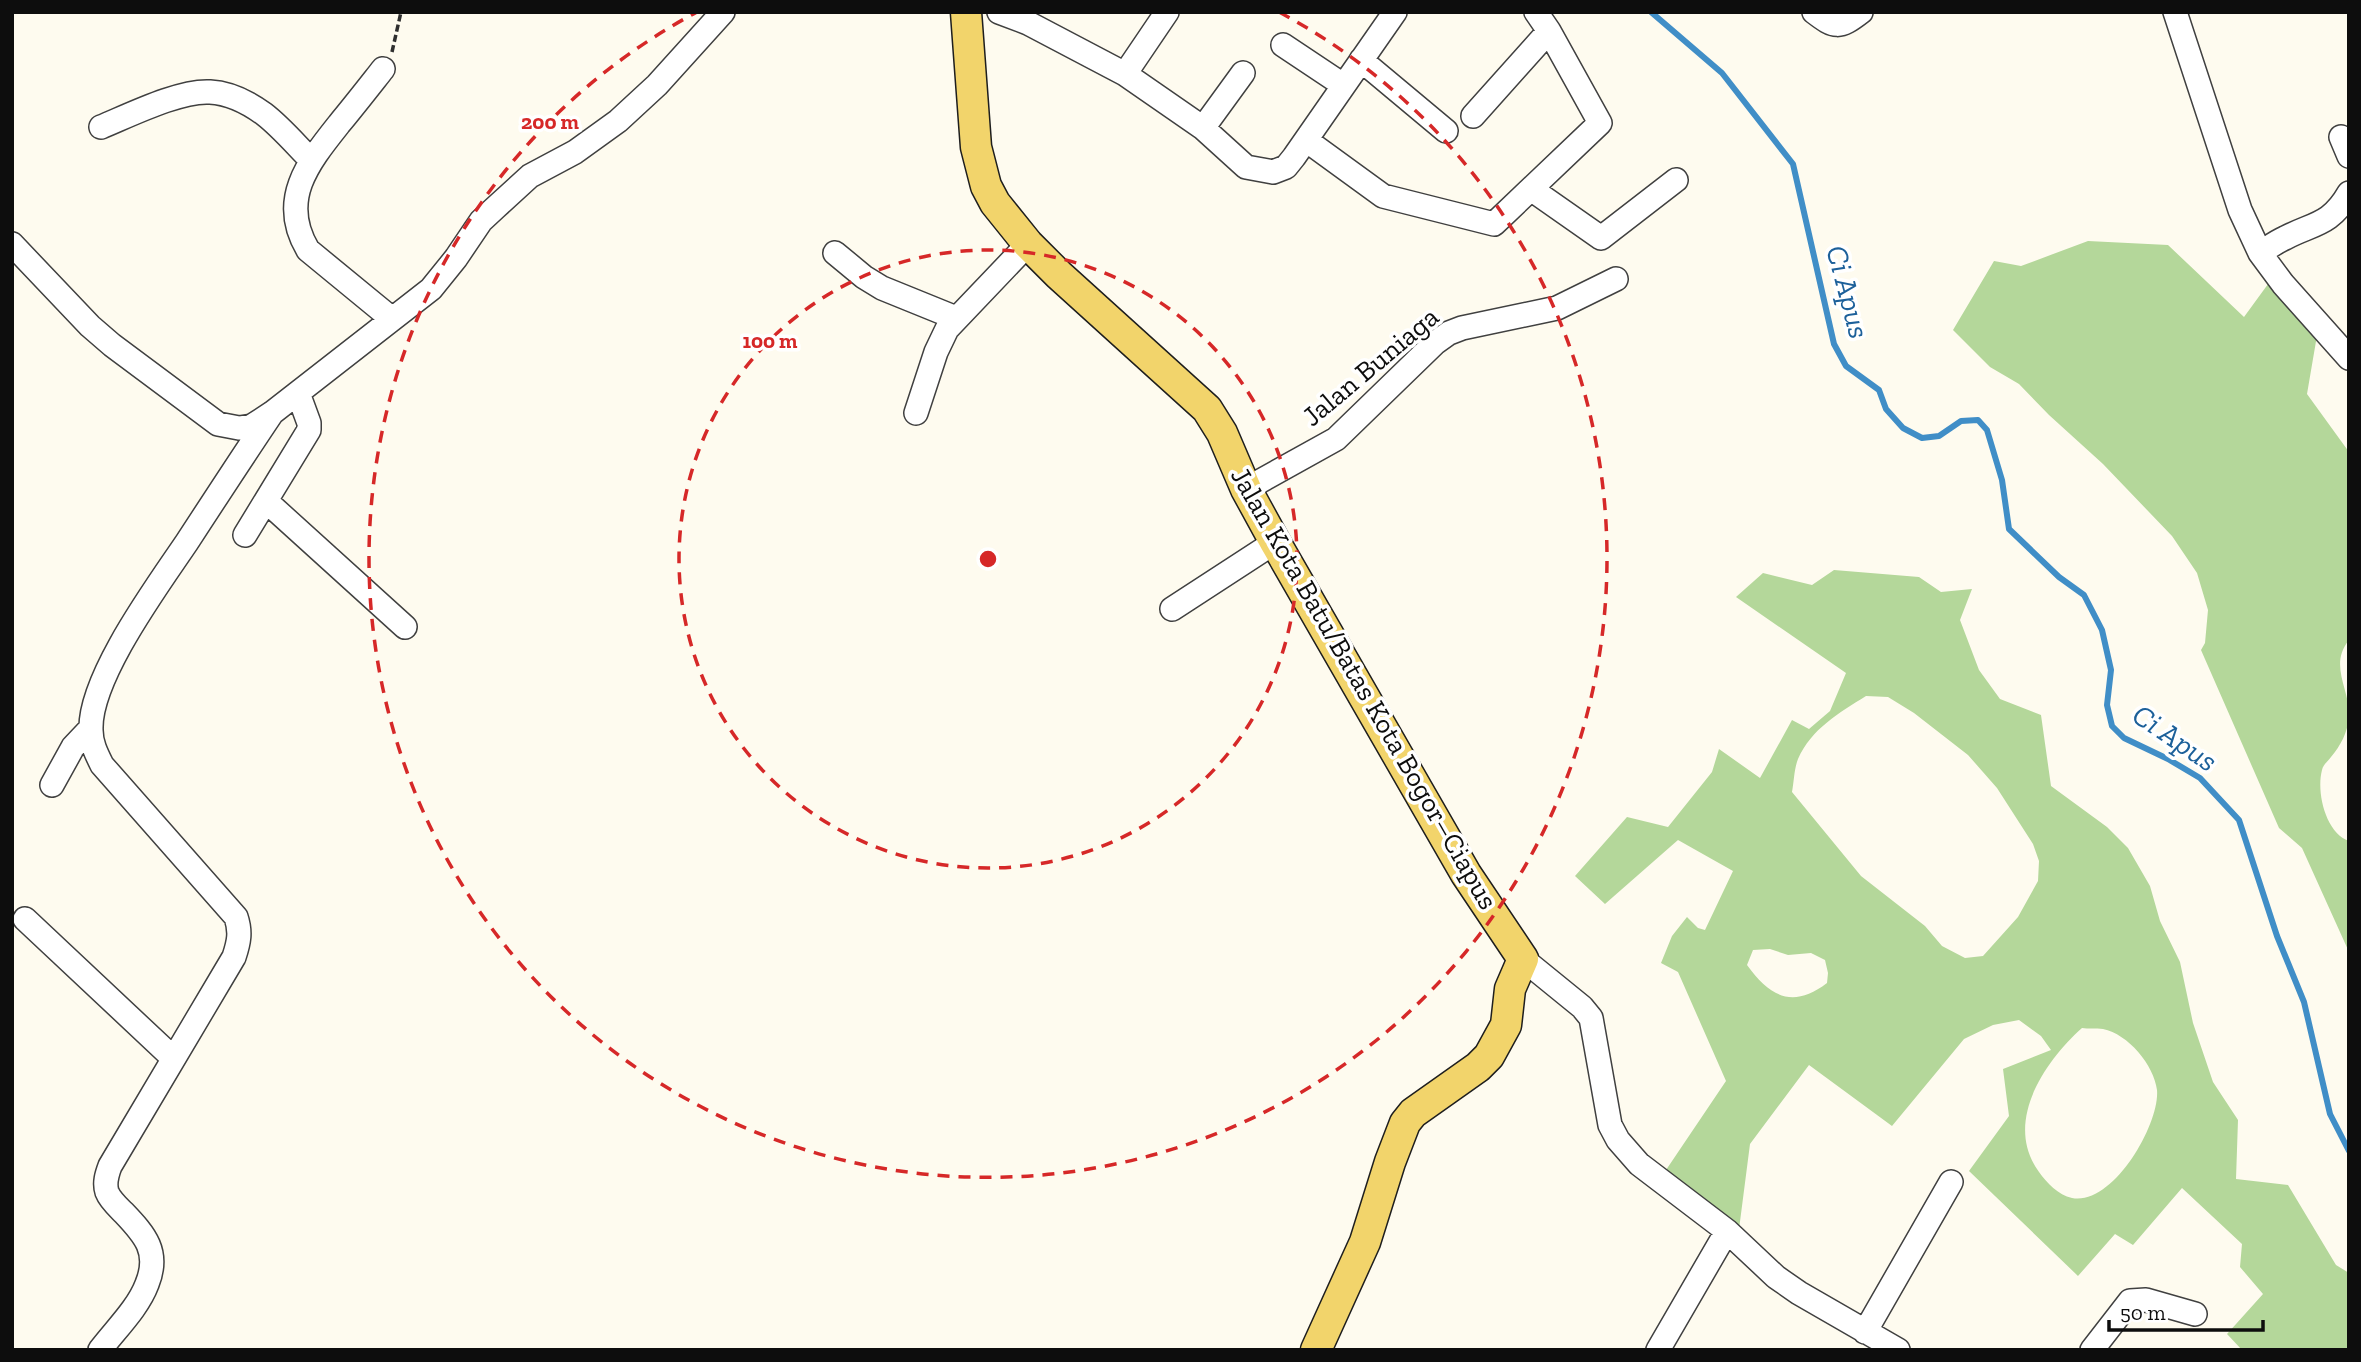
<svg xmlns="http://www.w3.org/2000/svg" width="2361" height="1362" font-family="'Zilla Slab',serif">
	<rect width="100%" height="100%" fill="#fefbef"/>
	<path fill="#b4d79a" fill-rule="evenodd" d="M2088,241L2168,245L2244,317L2279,269L2321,312L2307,394L2349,452V640C2328,666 2351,690 2349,718C2347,733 2341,745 2331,757C2328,761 2323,765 2322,770C2316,793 2326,833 2349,841V952L2302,848L2279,828L2201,650L2205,643L2208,610L2197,573L2172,536L2103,464L2049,415L2019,384L1990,367L1953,330L1994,261L2021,266Z
		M1834,570L1919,577L1941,592L1972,589L1960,620L1979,670L2000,699L2041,715L2051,786L2107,827L2128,848L2150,886L2160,921L2180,962L2193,1023L2213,1082L2238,1120L2236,1179L2288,1185L2336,1265L2349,1273V1350H2242L2227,1334L2263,1294L2240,1267L2242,1244L2182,1188L2133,1245L2115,1234L2078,1276L1969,1171L2009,1116L2003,1069L2051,1050L2041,1036L2019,1020L1993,1025L1964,1039L1892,1126L1809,1065L1750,1144L1738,1237L1666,1170L1726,1081L1678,972L1661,963L1672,936L1687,917L1698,928L1705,930L1733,871L1678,840L1605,904L1575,876L1627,817L1668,827L1712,772L1719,749L1760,778L1792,720L1809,729L1830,711L1846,673L1736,597L1763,573L1812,585ZM1866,696L1888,697L1914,713L1968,755L1997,788L2033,844L2039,861L2038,881L2018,917L1983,956L1965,958L1942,946L1925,926L1861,876L1792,792C1794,782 1794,769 1798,759C1811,729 1839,713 1866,696ZM1770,949L1788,955L1811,953L1825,960L1828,973L1827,983C1793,1009 1770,997 1747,965L1753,950ZM2082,1028C2088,1029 2096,1028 2103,1029C2128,1034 2154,1065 2157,1090C2160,1124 2113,1206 2072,1198C2058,1195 2047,1183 2039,1172C2003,1123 2044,1062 2082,1028Z"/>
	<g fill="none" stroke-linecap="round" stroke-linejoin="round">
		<path stroke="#408ec7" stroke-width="6" d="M1651,12L1722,73L1793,164L1834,344L1846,366L1879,390L1886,409L1903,428L1922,438L1939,436L1961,421L1978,420L1987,430L2002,480L2009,529L2059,577L2084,595L2102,630L2111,670L2107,705L2112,726L2124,738L2168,759L2200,778L2239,820L2277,936L2304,1002L2330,1114L2349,1151"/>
		<defs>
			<path id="minor" d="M999,12L1028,23L1125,74L1203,128L1246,167L1273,172L1286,167L1294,157L1395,12
				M1814,12C1835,28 1839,29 1861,12
				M2175,12L2240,210L2260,253L2283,284L2349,358
				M1283,45L1343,85
				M1361,60L1446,131
				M383,69C368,88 354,106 339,124C308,163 278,200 308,250L392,319
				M1125,74L1167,12
				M1473,116L1549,31L1536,12
				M101,127C130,115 180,90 210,92C229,93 249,103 264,114C281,127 296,145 311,160
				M1203,128L1243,73
				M2341,137L2349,156
				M1306,140L1383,196L1494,224L1600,123L1549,31
				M1531,189L1601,238L1676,180
				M12,244L90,326L112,345L218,424L239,428L252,426L272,413L431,289L456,258L481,221L495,208L530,176L575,152L618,121L657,85L723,12
				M835,253L864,277L882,288L956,318
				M2260,253C2268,248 2276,242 2285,238C2313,223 2330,226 2349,193
				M916,413L936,352L947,329L1028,244
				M1246,489L1336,439L1435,343L1449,333L1462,328L1557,308L1616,279
				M266,501L405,627
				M245,535L309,430V423L298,393
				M1172,609L1275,542
				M52,785L73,747L91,728
				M25,919L173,1058
				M1523,959L1582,1007L1591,1018L1610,1125L1618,1140L1639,1164L1727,1231L1776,1277L1799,1293L1898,1350
				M1865,1332L1951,1182
				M100,1350C116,1329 138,1308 147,1284C160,1252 145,1235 124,1213C118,1207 110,1200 107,1192C104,1183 107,1174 110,1166L234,957C239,942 241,932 236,917L102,765C96,753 91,743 91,730C89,678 158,585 187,542C215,499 243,456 272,413
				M1658,1350L1727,1231
				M2092,1350L2130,1301L2146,1300L2195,1314"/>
			<path id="major" d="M966,12L976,147L986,186L995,203L1028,244L1059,275L1207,409L1222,433L1246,489L1275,542L1466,874L1523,959L1510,989L1506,1025L1489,1056L1478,1067L1413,1113L1405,1123L1390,1162L1365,1242L1316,1350"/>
		</defs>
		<use href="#minor" stroke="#404040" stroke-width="26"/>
		<use href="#major" stroke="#1e1e1e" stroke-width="33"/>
		<path stroke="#2f2f2f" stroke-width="3.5" stroke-dasharray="7 3.5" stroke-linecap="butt" d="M392,52L401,12"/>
		<use href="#minor" stroke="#fff" stroke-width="23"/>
		<use href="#major" stroke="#f2d46b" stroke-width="30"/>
	</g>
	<g fill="none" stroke="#d62828" stroke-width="3.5" stroke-dasharray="12 9">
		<circle cx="988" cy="559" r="309"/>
		<path d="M1279 12A619 619 0 1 1 697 12"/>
	</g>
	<g text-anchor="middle" stroke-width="7" stroke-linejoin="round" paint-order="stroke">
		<g font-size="28" fill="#0d0d0d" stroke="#fff">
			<text transform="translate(1370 366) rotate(-40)" y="10">Jalan Buniaga</text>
			<text transform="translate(1365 688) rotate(60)" y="10">Jalan Kota Batu/Batas Kota Bogor–Ciapus</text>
		</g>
		<g font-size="30" font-style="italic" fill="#1c609a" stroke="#fff">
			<text transform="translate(1848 292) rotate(75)" y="10">Ci Apus</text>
			<text transform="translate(2175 738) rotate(34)" y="10">Ci Apus</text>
		</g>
	</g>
	<circle cx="988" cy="559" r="10" fill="#d62828" stroke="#fff" stroke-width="3.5"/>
	<g font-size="21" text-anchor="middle" font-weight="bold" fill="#d62828" stroke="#fff" stroke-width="7" stroke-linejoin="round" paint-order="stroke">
		<text x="550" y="129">200 m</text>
		<text x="770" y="348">100 m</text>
	</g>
	<rect width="2361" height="1362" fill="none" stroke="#0d0d0d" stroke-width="28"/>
	<path d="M2109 1320v10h154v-10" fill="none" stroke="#0d0d0d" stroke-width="3.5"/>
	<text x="2120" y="1320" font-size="21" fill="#0d0d0d" stroke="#ffffff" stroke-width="5" paint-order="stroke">50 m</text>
</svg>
